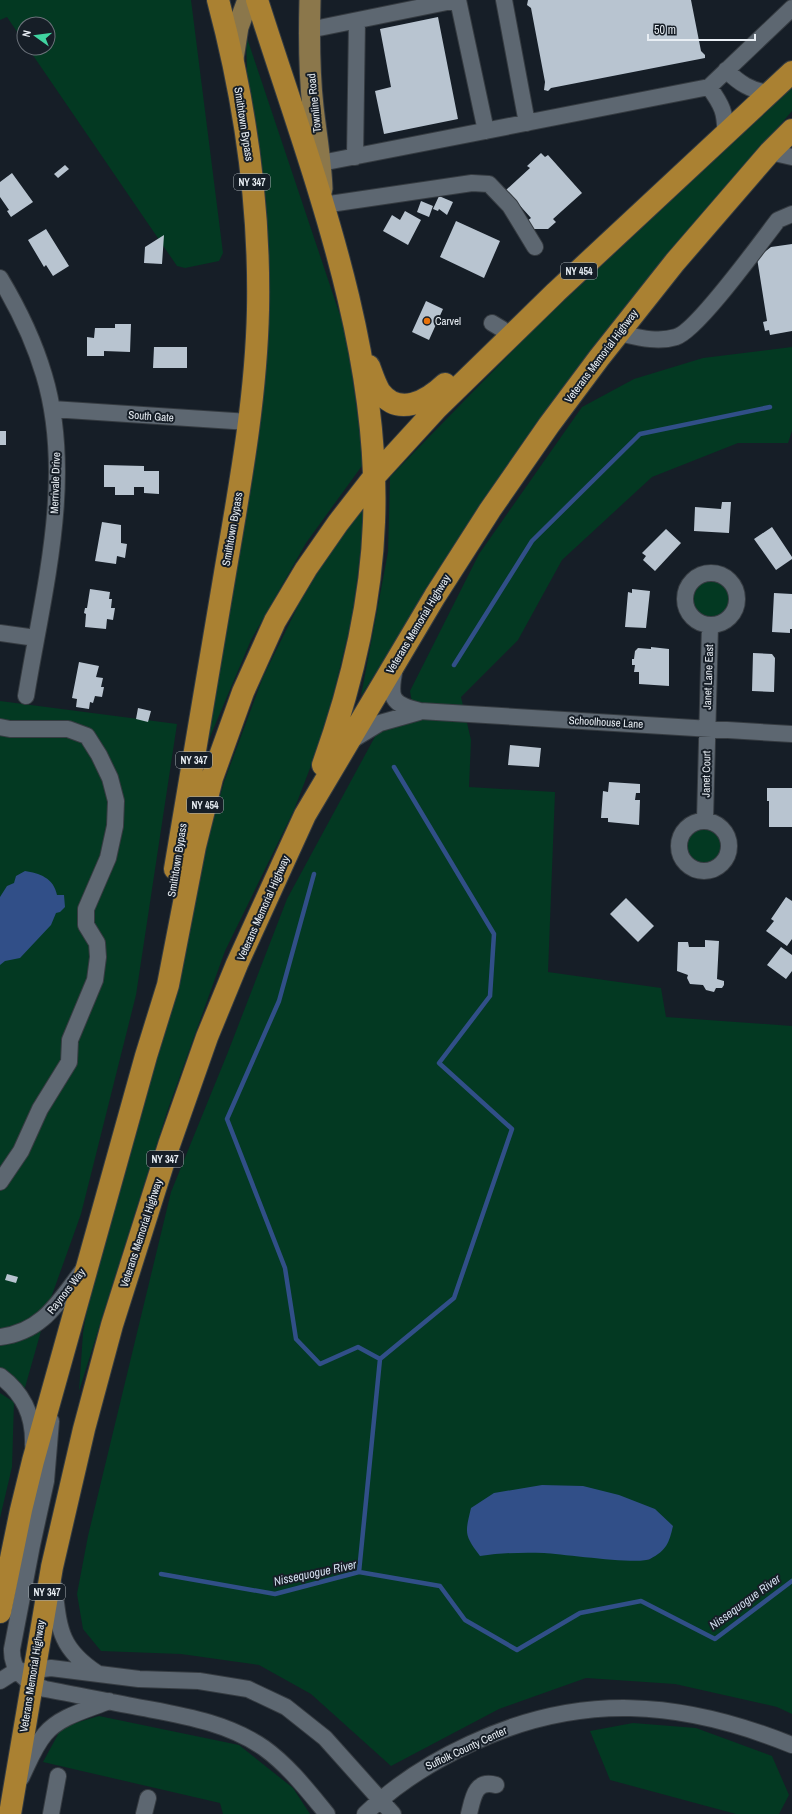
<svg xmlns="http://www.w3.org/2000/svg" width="792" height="1814" font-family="'Archivo Narrow',sans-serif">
	<rect width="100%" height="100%" fill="#161e27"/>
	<path fill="#033922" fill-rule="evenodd" d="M0,0H191L223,253L219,261L185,268L177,266L28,48H48V24H24V42L7,17L0,20Z
		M246,35L347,336L364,463L306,543L251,640L207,744L256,426Z
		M792,88V111L629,301L519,448L361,696L388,552L390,477L537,326Z
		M792,347V431L788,443H738L652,477L562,560L518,640L461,697L471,740L469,787L555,792L548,972L661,988L666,1017L792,1026V1714L777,1707L675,1684L586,1678L499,1709L391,1766L311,1694L259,1665L181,1654L101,1651L83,1629L77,1594L88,1536L171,1192L228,1052L287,899L378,731L414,715L410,691L479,554L582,407L634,379L703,358ZM673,1526L649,1560C602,1560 554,1549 508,1552C498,1553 489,1555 480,1556Z
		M366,503L353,614L325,729L294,810L225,951L167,1112L79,1391L83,1333L90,1292L198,873L224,782L263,677L299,604L327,557Z
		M689 599a21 21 0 1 1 42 0a21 21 0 1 1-42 0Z
		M0,701L177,724L136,995L81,1214L47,1309L19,1327L0,1331Z
		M684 845a20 20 0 1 1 40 0a20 20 0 1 1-40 0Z
		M43,1324L24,1391L0,1373V1340Z
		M0,1393L14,1402L12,1467L0,1518Z
		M99,1716L239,1745L293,1788L310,1814H223L220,1803L43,1762L62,1727Z
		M633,1723L696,1728L772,1756L789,1795L779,1814H736L610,1780L590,1731Z"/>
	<path fill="#314f88" d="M25,871C39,873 54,878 57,895H64L65,907L60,912L56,913L51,925L20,958L5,961L0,965V897L7,886L14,883L16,876Z
		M542,1485L583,1486L619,1495L655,1509L673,1526C669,1543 667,1550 650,1559C639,1565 562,1554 544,1553C522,1552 502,1553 480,1556C464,1535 465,1533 471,1508L494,1493Z"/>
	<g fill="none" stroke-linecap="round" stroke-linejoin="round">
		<path stroke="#314f88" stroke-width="4.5" d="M454,665L532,541L640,434L770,407
			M314,874L279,1001L227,1119L285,1268L296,1339L320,1364L358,1347L380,1359
			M359,1572L380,1359L454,1298L512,1129L439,1063L490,996L494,934L394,767
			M161,1574L275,1594L359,1572L440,1586L465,1620L517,1650L580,1613L641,1601L715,1639L792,1581"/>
	</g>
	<path fill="#b8c4d0" d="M528,0H691L701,51L705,55V58L551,88L548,91L544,90L545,82L531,8L527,5Z
		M438,17L458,119L384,134L375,91L391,87L380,29Z
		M541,153L545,157L548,155L582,193L553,219L556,222L548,229H534L527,221L531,218L506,190L530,168L527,166Z
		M65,165L69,169L58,178L54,174Z
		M12,173L33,202L11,217L7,211L9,210L0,197V182Z
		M439,196L453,202L447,215L439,209L438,211L433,209Z
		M421,201L433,206L429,217L417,212Z
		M405,211L421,220L408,245L383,231L392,215L400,220Z
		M456,221L500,241L484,278L440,257Z
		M46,229L69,266L53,276L46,265L44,267L28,240Z
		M164,235L162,264L144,263L145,247Z
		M792,244V331L770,335L769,330L765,331L763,322L767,321L757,258L771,247Z
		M426,301L443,309L429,340L412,332Z
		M115,324H131L130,352L104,351V356H87V337L94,338L95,328H115Z
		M154,347H187V368H153Z
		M0,431H6V445H0Z
		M104,465L144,466V471H159V494L144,493V487H134V495H115V487H104Z
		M722,502H731L729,533L694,531L695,507L721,509Z
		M102,522L121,525V543L127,544L125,558L117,556L116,564L95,561Z
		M772,527L792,557V559L776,570L754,539Z
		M666,529L681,543L655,571L643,560L646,556L642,553Z
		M90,589L110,592L109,599H112L111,608H115L113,620L107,619L106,629L85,627L86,614L84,613L85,608H87Z
		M632,589L650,591L646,628L625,627L628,592L632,593Z
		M774,593L792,594V629H790V633L772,632Z
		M651,647L669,649V686L639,684V672H634L635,665H632V659H634L635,651L638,648L651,649Z
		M753,653L772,654L775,658L774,692L752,691Z
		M79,662L99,666L96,677L103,678L101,687H104L102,697L95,696L93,703L90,702L89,709L76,707L77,699L72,698Z
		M138,708L151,711L148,722L136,719Z
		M510,745L541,748L539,767L508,765Z
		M609,782L640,784V793H636L635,800H640L639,825L608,822V818H601L603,791L608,792Z
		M767,788H792V827H769V801H767Z
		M786,897L792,901V939L787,946L766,931L774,921L771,919Z
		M626,898L654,926L638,942L610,914Z
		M705,940L719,941L717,979L724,981V985L722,988H716L714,992L706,990L703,985L690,984L687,978L688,975L677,971L678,942H688L689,947H705Z
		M781,947L792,955V971L786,979L767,965Z
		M7,1274L18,1277L16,1283L5,1280Z"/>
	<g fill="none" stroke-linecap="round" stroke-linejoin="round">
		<defs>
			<path id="minor" d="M458,0L486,131
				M504,0L527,123
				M309,30L457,0
				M726,70C739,83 751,91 770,93
				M709,87C722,105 726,113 725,135
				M770,152L792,157
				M355,157L357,21
				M321,163L709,87L792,8
				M323,205L472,183L489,184L510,206L535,247
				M0,278C18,308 34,341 44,375C75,478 43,592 26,696
				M492,323L502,329
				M619,333C637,337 657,343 676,337C697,331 761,242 778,220L792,214
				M52,409L249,422
				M685 599a26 26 0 1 1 52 0a26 26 0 1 1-52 0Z
				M0,633L36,638
				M395,668C389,697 390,704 420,711L792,734
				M0,727L10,729H68L87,736L99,755L110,778L116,801L115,826L108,858L86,909V925L97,943L98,957L95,980L70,1040L69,1062L40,1109L21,1151L0,1182
				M349,742L380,723L419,712
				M705,820L710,625
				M679 846a25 25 0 1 1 50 0a25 25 0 1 1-50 0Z
				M0,1337C43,1332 59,1301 83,1270
				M0,1376C24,1394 34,1416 33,1445
				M51,1421L46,1481L32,1545L12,1649C11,1670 26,1683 45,1689C78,1695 110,1702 143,1708C185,1716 228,1723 264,1748C289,1766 308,1791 327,1814
				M54,1586C59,1628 59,1648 97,1673
				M0,1681L11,1674L18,1672L51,1668L139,1679L199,1681L248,1689L286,1707L325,1738L393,1814
				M21,1778C28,1764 34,1747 45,1734C60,1716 87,1710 109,1701
				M51,1814L58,1776
				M144,1814L148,1798
				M365,1814C396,1784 431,1762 470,1744C580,1692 681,1700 792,1745
				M469,1814C473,1798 475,1779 496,1785"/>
			<path id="major" d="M310,0C309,36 309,71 313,107C316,134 321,161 322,189
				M233,59L238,27L248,0"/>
			<path id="highway" d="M257,0C310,167 381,344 374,522C371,605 351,687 323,765
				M369,366C372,374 375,384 380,392C399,417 427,401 445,384
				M175,869C192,770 209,671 225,573C240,485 256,399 258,310C260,205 245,101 218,0
				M0,1612L21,1510L33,1461L146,1056L168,985L195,846L212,778L243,692L275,621L306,569L338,523L373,478L437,408L556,292L792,72
				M10,1814L52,1567L84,1429L112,1325L169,1145L207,1037L237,964L305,815L435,596L490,510L549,425L599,358L675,262L770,152L792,130"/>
		</defs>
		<use href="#minor" stroke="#353b41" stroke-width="18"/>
		<use href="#major" stroke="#353b41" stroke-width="23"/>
		<use href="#highway" stroke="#353b41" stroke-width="24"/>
		<use href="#minor" stroke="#5d6771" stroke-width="16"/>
		<use href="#major" stroke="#8b774b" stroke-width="21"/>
		<use href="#highway" stroke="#aa8132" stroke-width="22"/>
	</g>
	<circle fill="#e8710a" stroke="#161e27" stroke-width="1.5" cx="427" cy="321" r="4"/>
	<g text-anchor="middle" stroke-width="4" stroke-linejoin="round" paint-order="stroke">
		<g fill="#161e27" stroke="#a9b0b6" stroke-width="1">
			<rect x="234" y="174" width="36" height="16" rx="3"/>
			<rect x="561" y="263" width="36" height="16" rx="3"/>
			<rect x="176" y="752" width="36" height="16" rx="3"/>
			<rect x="187" y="797" width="36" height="16" rx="3"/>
			<rect x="147" y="1151" width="36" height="16" rx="3"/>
			<rect x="29" y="1584" width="36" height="16" rx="3"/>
		</g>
		<g font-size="10" font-weight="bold" fill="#e8eef4">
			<text x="252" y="186">NY 347</text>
			<text x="579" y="275">NY 454</text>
			<text x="194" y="764">NY 347</text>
			<text x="205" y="809">NY 454</text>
			<text x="165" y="1163">NY 347</text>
			<text x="47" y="1596">NY 347</text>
		</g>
		<g font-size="11" fill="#e8eef4" stroke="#161e27">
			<text transform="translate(314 103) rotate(-96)" y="4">Townline Road</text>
			<text transform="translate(244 124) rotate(81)" y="4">Smithtown Bypass</text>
			<text transform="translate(601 356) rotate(-53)" y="4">Veterans Memorial Highway</text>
			<text transform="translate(151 416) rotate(4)" y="4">South Gate</text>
			<text transform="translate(55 483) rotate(-88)" y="4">Merrivale Drive</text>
			<text transform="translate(232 529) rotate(-80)" y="4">Smithtown Bypass</text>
			<text transform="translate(418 624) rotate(-59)" y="4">Veterans Memorial Highway</text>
			<text transform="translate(708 677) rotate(-88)" y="4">Janet Lane East</text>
			<text transform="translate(606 722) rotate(3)" y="4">Schoolhouse Lane</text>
			<text transform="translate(706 774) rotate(-89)" y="4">Janet Court</text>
			<text transform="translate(177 860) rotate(-81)" y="4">Smithtown Bypass</text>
			<text transform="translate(263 908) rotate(-66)" y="4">Veterans Memorial Highway</text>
			<text transform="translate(141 1233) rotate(-72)" y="4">Veterans Memorial Highway</text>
			<text transform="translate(66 1291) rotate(-52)" y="4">Raynors Way</text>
			<text transform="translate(32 1676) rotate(-81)" y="4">Veterans Memorial Highway</text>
			<text transform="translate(466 1748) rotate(-25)" y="4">Suffolk County Center</text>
		</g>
		<g font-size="11" fill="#e8eef4" stroke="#161e27" text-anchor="start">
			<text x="435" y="325">Carvel</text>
		</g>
		<g font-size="12" font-style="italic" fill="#d3ddee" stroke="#161e27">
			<text transform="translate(315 1573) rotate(-12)" y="4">Nissequogue River</text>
			<text transform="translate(745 1602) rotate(-36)" y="4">Nissequogue River</text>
		</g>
	</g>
	<g transform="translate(36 36) rotate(284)"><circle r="19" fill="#161e27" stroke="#6a7179"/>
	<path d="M0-3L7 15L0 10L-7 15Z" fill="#41d4a1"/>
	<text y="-6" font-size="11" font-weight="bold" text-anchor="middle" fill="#e8eef4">N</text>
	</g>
	<path d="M648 34v6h107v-6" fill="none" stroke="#e8eef4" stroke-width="2"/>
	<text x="654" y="34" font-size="12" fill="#e8eef4" stroke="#161e27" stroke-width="3" paint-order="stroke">50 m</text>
</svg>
